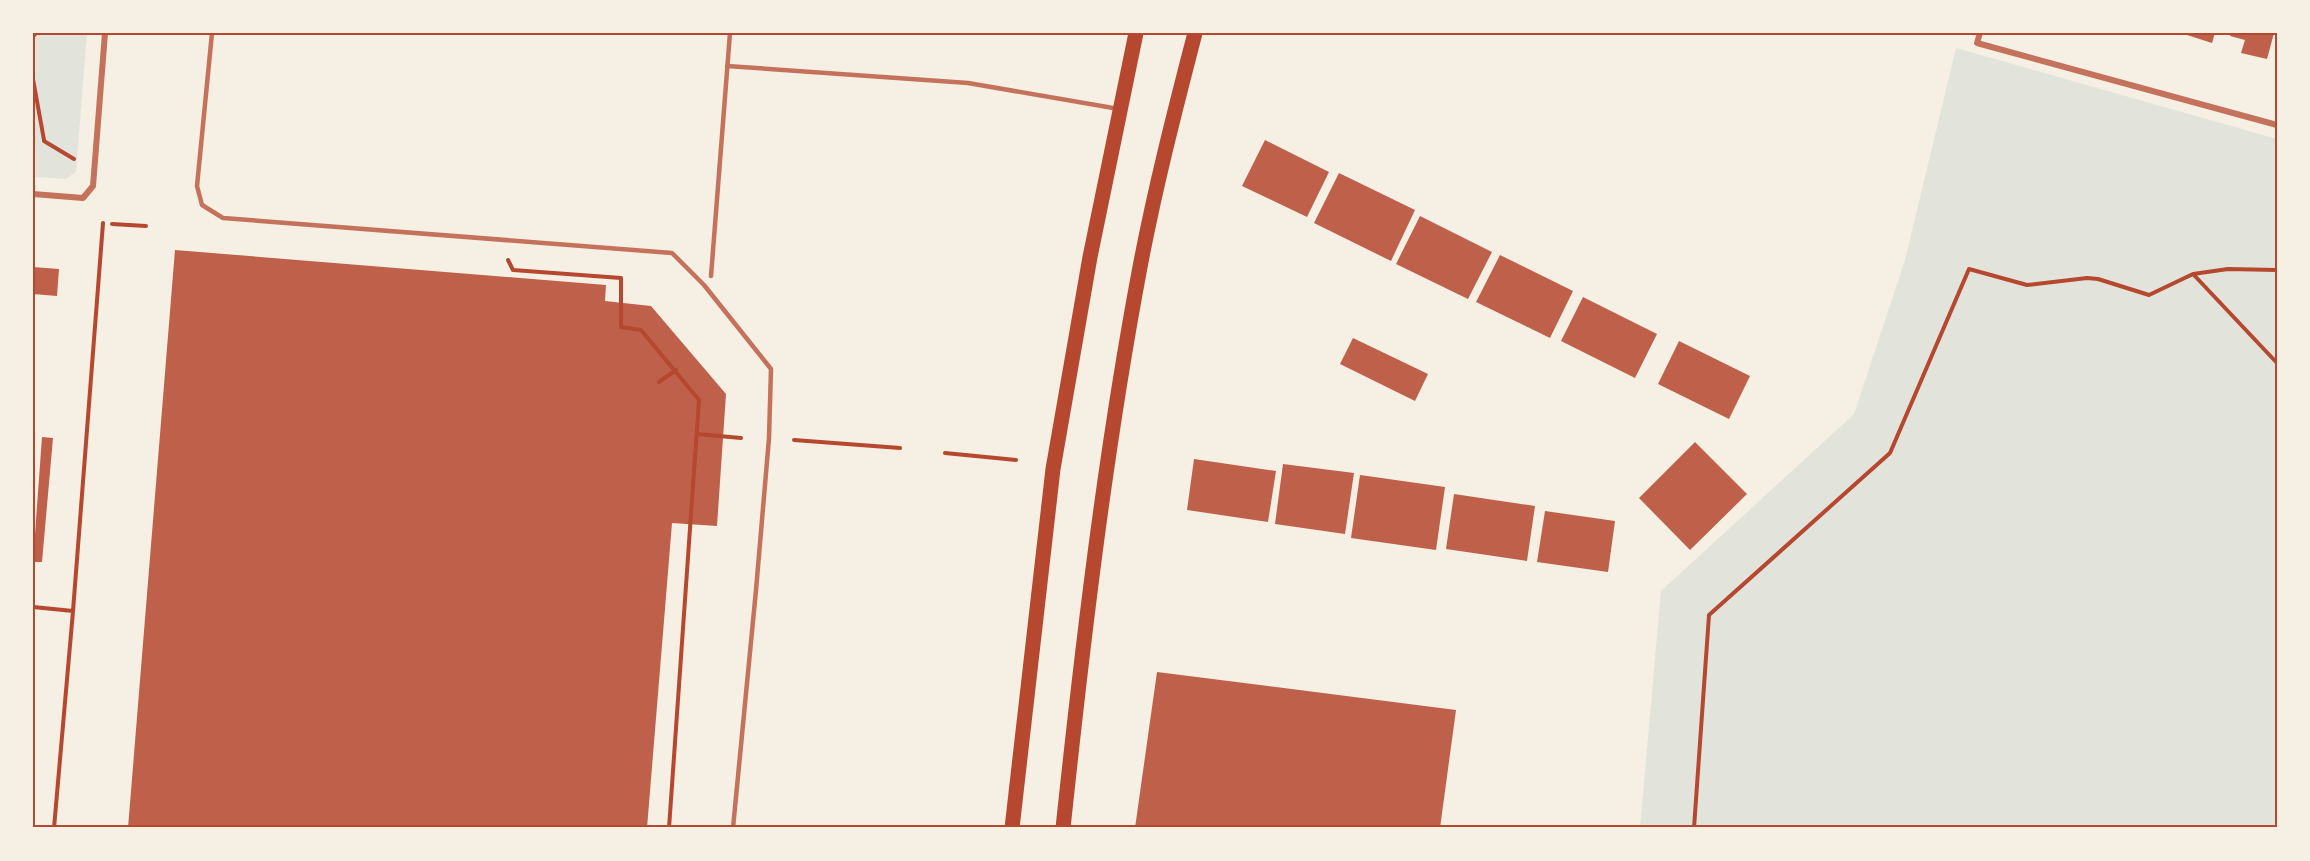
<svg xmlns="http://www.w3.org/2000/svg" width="2310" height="861" font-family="'PT Sans',sans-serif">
	<rect width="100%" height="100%" fill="#f6efe4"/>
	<path fill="#e2e4dc" d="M33,33H87L76,172L66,179L33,177Z
		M1956,48L2277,139V828H1640L1661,591L1854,414L1905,260Z"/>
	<path fill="#bf614a" d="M2188,33H2215L2212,43L2187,35Z
		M2231,33H2274L2267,59L2241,53L2245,40L2230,36Z
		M1265,140L1329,172L1307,217L1242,186Z
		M1339,173L1415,210L1391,261L1314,223Z
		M1420,216L1492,252L1468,299L1396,264Z
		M175,250L606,285L605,301L651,306L726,394L717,526L672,523L647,828H128Z
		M1500,255L1573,291L1550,338L1476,302Z
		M33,267L59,269L57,296L33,294Z
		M1583,297L1657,334L1635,378L1561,341Z
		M1353,338L1428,374L1415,401L1340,364Z
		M1679,341L1750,376L1729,419L1658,384Z
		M42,437L53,438L42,562H33Z
		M1695,442L1747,494L1690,550L1639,498Z
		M1194,459L1276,471L1268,522L1187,510Z
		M1283,464L1354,473L1345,534L1275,524Z
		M1360,475L1445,487L1436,550L1351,538Z
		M1454,494L1535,506L1527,561L1446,549Z
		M1545,511L1615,521L1608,572L1537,562Z
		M1157,672L1456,710L1440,828H1135Z"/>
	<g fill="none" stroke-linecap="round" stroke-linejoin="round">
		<path stroke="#b5482f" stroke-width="4" d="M33,36L36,33
			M33,79L44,140
			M44,141L74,159
			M112,224L146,226
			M508,260L513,270L621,278V327L641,330L699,400L669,828
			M2277,270L2228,269L2193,274L2277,363
			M659,382L676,370
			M697,434L741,438
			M794,440L900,448
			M945,453L1016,460
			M33,607L73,611
			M54,828L73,611L103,223
			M1694,828L1709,615L1890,453L1969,269L2027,285L2087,278L2098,279L2149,295L2193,274"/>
		<path stroke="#c5725c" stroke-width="4.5" d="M212,33L197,186L202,205L223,218L672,253L704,285L771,369L769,438L756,590L733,828
			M727,66L968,83L1119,109
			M711,276L730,33"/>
		<path stroke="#c5725c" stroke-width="6" d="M1980,33L1977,43L2277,125
			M33,194L83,198L93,186L105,33"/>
		<path stroke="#b5482f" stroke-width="15" d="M1012,828L1053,469L1090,257L1136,33
			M1063,828C1083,640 1105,453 1140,267C1155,188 1175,110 1195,33"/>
	</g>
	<rect width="2310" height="861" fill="none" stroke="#f6efe4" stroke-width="69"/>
	<rect x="34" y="34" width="2242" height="792" fill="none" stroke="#b5482f" stroke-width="2"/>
</svg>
